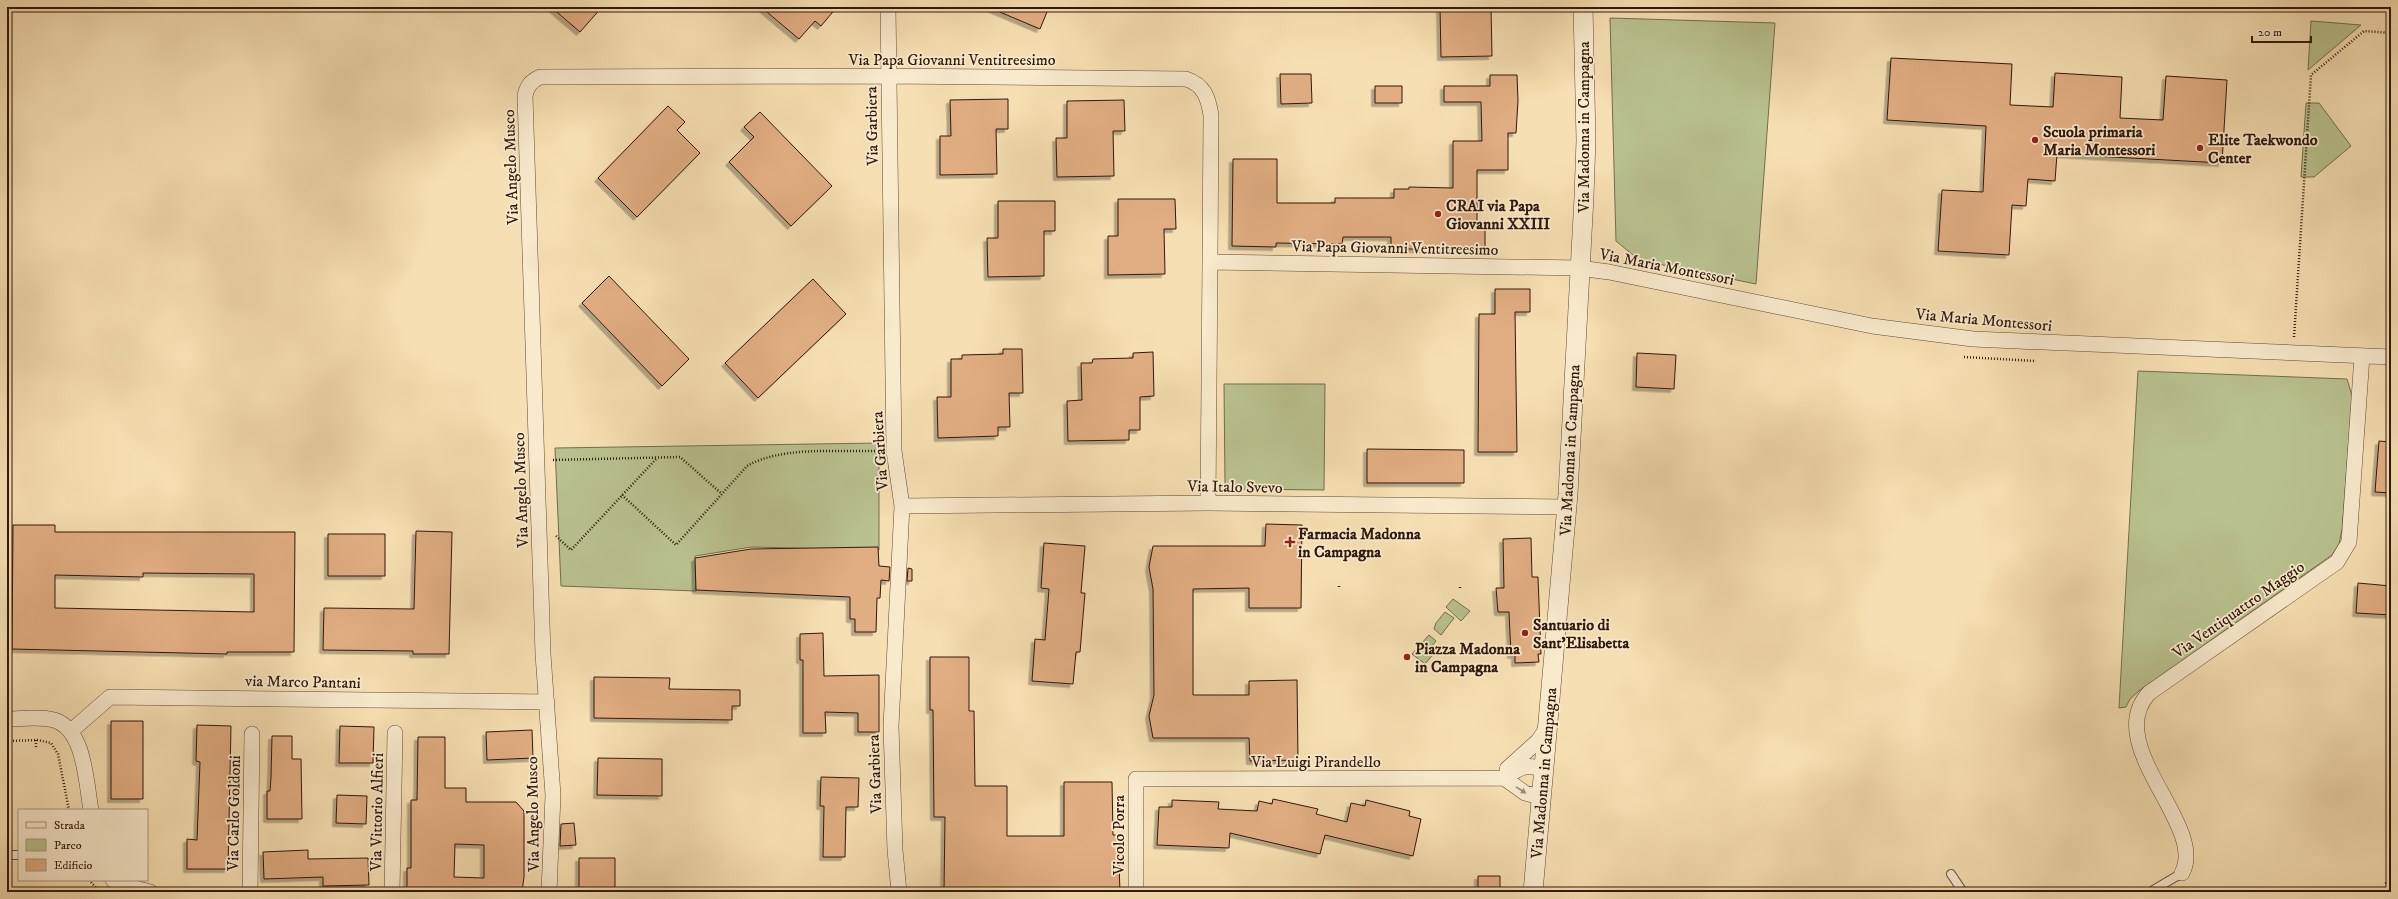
<svg xmlns="http://www.w3.org/2000/svg" width="2398" height="899" font-family="'IM FELL DW Pica',serif">
	<defs>
		<filter id="shadow"><feDropShadow dx="-3.5" dy="3.5" stdDeviation="0" flood-color="#0004"/></filter>
	</defs>
	<rect width="100%" height="100%" fill="#f6dfb2"/>
	<filter id="stains"><feTurbulence type="fractalNoise" baseFrequency=".005" numOctaves="4"/><feColorMatrix values="0 0 0 0 .2 0 0 0 0 .09 0 0 0 0 .02 0 0 0 .5 -.17"/></filter>
	<radialGradient id="worn" r=".72"><stop offset=".6" stop-color="#630" stop-opacity="0"/><stop offset="1" stop-color="#630" stop-opacity=".3"/></radialGradient>
	<path fill="#b9c28f" stroke="#746d4e" d="M1610,18L1775,23L1756,284L1639,260L1616,241Z
		M2311,21L2361,25L2308,70Z
		M2306,103H2319L2351,146L2314,177H2301Z
		M2138,371L2347,379L2352,396L2351,414L2342,530L2339,544L2332,555L2140,690L2130,699L2126,707L2119,708Z
		M1224,384H1325L1324,490L1229,489L1225,484Z
		M879,443V550L751,547L695,556L696,591L561,586L555,448Z
		M1453,599L1470,611L1461,621L1446,607Z
		M1445,612L1454,618L1441,635L1434,629L1436,623Z
		M1429,635L1436,641L1430,648L1435,652L1425,664L1412,654Z"/>
	<path fill="#e1ad83" stroke="#30180d" fill-rule="evenodd" filter="url(#shadow)" d="M551,7H602L580,32Z
		M761,7H837L821,26L815,21L799,39Z
		M988,7H1049L1040,29Z
		M1440,7H1491L1492,56L1441,57Z
		M1891,58L2012,64L2010,105L2053,107L2055,73L2122,77L2120,118L2163,120L2166,76L2227,80L2222,163L2057,154L2055,181L2028,179L2026,206L2012,205L2009,255L1938,251L1942,190L1983,192L1986,126L1887,120Z
		M1280,74H1311L1312,103L1281,104Z
		M1490,75H1517L1518,101L1516,133H1508V170H1477V230H1485V249H1391V237H1343L1342,244L1276,243V247L1232,246L1233,159H1277V203H1335V198H1394V189H1409V187L1453,188V141H1482L1481,102H1444V86H1490Z
		M1375,86H1402V103H1375Z
		M1008,99V129H996L997,174L940,175V136H951L950,100Z
		M1124,100L1125,131H1113L1114,176L1057,177L1056,138H1067V101Z
		M668,106L685,122L677,130L700,153L637,217L598,178Z
		M760,112L832,186L791,226L729,162L754,137L744,127Z
		M1118,199H1175L1176,229H1164L1165,274L1108,275V236H1118Z
		M998,201H1055V231H1044V276L988,277L987,238H998Z
		M609,276L689,359L662,386L582,303Z
		M813,279L846,314L758,398L725,363Z
		M1495,289H1530V312H1515L1517,452H1478L1479,314H1495Z
		M1003,349H1022L1023,393H1009L1010,427H998V436L938,438L937,397H951V359H962V355L1003,354Z
		M1153,352L1154,396L1140,397V430H1129V440L1068,441L1067,401L1082,400L1081,363H1092L1093,359L1133,358V353Z
		M1637,353L1676,355L1674,389L1636,387Z
		M2379,441L2391,442V493L2375,492Z
		M1367,449L1464,450V483H1367Z
		M1266,524L1302,525L1301,608H1249V588L1193,589V695H1249V681L1297,680L1298,760L1250,761L1249,738H1153L1149,716L1154,695L1153,589L1149,567L1153,546H1265Z
		M13,525H55V532H295L294,652H227V654L12,649ZM143,573L254,574V612L55,608V575L143,577Z
		M416,531L452,532L449,654H413V651L323,650L324,608L414,609Z
		M328,534H385V576H328Z
		M1531,538L1532,577H1538L1541,654H1538L1539,662L1515,663V655H1511L1509,612H1498L1496,588H1504L1503,539Z
		M1044,543L1085,546L1081,593H1085L1080,652H1076L1073,684L1032,681L1035,639L1045,640L1049,589L1041,588Z
		M878,547L879,566L890,567L889,581L881,580L880,598H877L876,632H855V619H850V597L696,590L695,558L751,549Z
		M908,568L912,569V581H907Z
		M2358,583L2391,586V615L2356,613Z
		M823,633L824,676L879,675V732H858V713L825,712L826,733H803V660H800V634Z
		M930,657H969V711H974L975,786H1007V836H1064V782H1112L1113,835H1118L1120,892H944L945,817H934L933,710H930Z
		M594,677L670,678L669,689L740,690V706H732V720L594,718Z
		M111,721H143V799H111Z
		M197,725L231,726L228,869H187V839L197,840L200,762L196,761Z
		M340,726L374,727L373,763H339Z
		M532,730L533,758L487,760L486,732Z
		M272,736H292V759H301L302,819H267V791H270L271,778Z
		M418,737H445V788H466V802H516L524,811V877L522,892H407V868H411V800H417ZM455,844L484,845V878L454,877Z
		M598,758L662,759V796L597,795Z
		M821,777L859,778L858,807H846L845,857H823L824,806H820Z
		M337,795L367,796L366,824L336,823Z
		M1273,799L1318,809L1316,814L1347,822L1351,803L1365,806L1366,800L1410,811L1409,816L1421,819L1413,856L1325,835L1320,854L1230,833L1229,848L1157,845L1159,807H1172V800L1219,802L1218,809L1257,811L1259,801L1272,804Z
		M574,823L576,845L560,846L561,824Z
		M308,850V859L368,858L369,885L323,886V877L264,879L263,852Z
		M579,858H615V892H579Z
		M1478,876H1500V892H1478Z"/>
	<g fill="none" stroke-linecap="round" stroke-linejoin="round">
		<defs>
			<path id="service" d="M7,855H19
				M1951,874L1963,892
				M2150,892L2182,873"/>
			<path id="minor" d="M888,7L894,451L902,506L891,726L895,850L899,892
				M1208,503L1210,262
				M902,506L1208,503L1567,507
				M7,719C22,719 39,716 54,720C85,729 86,783 91,810
				M71,731L110,697L547,702
				M1507,769L1538,741L1547,728
				M1504,778L1525,793L1540,797
				M2182,873C2208,826 2101,745 2149,693L2337,562L2349,542L2362,356
				M113,880L119,884L150,892
				M250,892L252,734
				M392,892L395,733
				M549,892L553,795L543,654L525,96C527,86 531,81 540,77L888,76L1186,79C1204,85 1208,97 1211,115L1210,262L1579,268L1609,272L1872,326L1973,339L2391,357
				M1136,892V779L1504,778C1518,769 1526,762 1543,770"/>
			<path id="tertiary" d="M1533,892L1568,494L1584,197L1586,140L1583,7"/>
		</defs>
		<use href="#service" stroke="#624a36" stroke-width="10"/>
		<use href="#minor" stroke="#624a36" stroke-width="16"/>
		<use href="#tertiary" stroke="#624a36" stroke-width="20"/>
		<path stroke="#30180d" stroke-width="2.5" stroke-dasharray="1 2" stroke-linecap="butt" d="M2294,337L2311,75L2364,31L2391,33
			M1964,357L2036,361
			M553,460L680,457L722,494
			M622,495L676,545L747,466C782,446 836,452 876,451
			M556,536L571,550L657,458
			M1339,587V584
			M1460,588V586
			M36,740V747
			M7,741L38,740L51,743L58,754L69,810
			M89,880L98,890"/>
		<use href="#service" stroke="#f9eacd" stroke-width="8"/>
		<use href="#minor" stroke="#f9eacd" stroke-width="15"/>
		<use href="#tertiary" stroke="#f9eacd" stroke-width="19"/>
		<path stroke="#30180d" stroke-width="3" stroke-dasharray="7 7" stroke-linecap="butt" d="M2374,892L2391,880"/>
	</g>
	<defs><path id="oneway-solid" d="M-6-.8H1V-3.2L6.5 0L1 3.2V.8H-6Z"/></defs>
	<use fill="#9f8c77" href="#oneway-solid" transform="translate(1521 790) rotate(32)"/>
	<g fill="#8f2418" stroke="#f9eacd" stroke-width="1.5">
		<circle cx="2035" cy="140" r="4"/>
		<circle cx="2200" cy="148" r="4"/>
		<circle cx="1438" cy="214" r="4"/>
		<path d="M1288 536h4v4h4v4h-4v4h-4v-4h-4v-4h4z"/>
		<circle cx="1525" cy="633" r="4"/>
		<circle cx="1407" cy="657" r="4"/>
	</g>
	<g text-anchor="middle" stroke-width="3.5" stroke-linejoin="round" paint-order="stroke">
		<g font-size="16" fill="#30180d" stroke="#f9eacd">
			<text x="952" y="65">Via Papa Giovanni Ventitreesimo</text>
			<text transform="translate(871 126) rotate(-91)" y="6">Via Garbiera</text>
			<text transform="translate(1583 127) rotate(-90)" y="6">Via Madonna in Campagna</text>
			<text transform="translate(510 167) rotate(-92)" y="6">Via Angelo Musco</text>
			<text transform="translate(1395 247) rotate(1)" y="6">Via Papa Giovanni Ventitreesimo</text>
			<text transform="translate(1667 266) rotate(11)" y="6">Via Maria Montessori</text>
			<text transform="translate(1984 319) rotate(5)" y="6">Via Maria Montessori</text>
			<text transform="translate(1569 450) rotate(-87)" y="6">Via Madonna in Campagna</text>
			<text transform="translate(879 451) rotate(-94)" y="6">Via Garbiera</text>
			<text transform="translate(1235 486) rotate(1)" y="6">Via Italo Svevo</text>
			<text transform="translate(520 490) rotate(-92)" y="6">Via Angelo Musco</text>
			<text transform="translate(2238 609) rotate(-35)" y="6">Via Ventiquattro Maggio</text>
			<text transform="translate(303 681) rotate(1)" y="6">via Marco Pantani</text>
			<text x="1316" y="767">Via Luigi Pirandello</text>
			<text transform="translate(1543 773) rotate(-85)" y="6">Via Madonna in Campagna</text>
			<text transform="translate(874 774) rotate(-92)" y="6">Via Garbiera</text>
			<text transform="translate(376 812) rotate(-89)" y="6">Via Vittorio Alfieri</text>
			<text transform="translate(233 813) rotate(-89)" y="6">Via Carlo Goldoni</text>
			<text transform="translate(532 814) rotate(-91)" y="6">Via Angelo Musco</text>
			<text transform="translate(1118 835) rotate(-90)" y="6">Vicolo Porra</text>
		</g>
		<g font-size="16" font-weight="bold" fill="#30180d" stroke="#f9eacd" text-anchor="start">
			<text x="2043" y="137">Scuola primaria<tspan x="2043" dy="18">Maria Montessori</tspan></text>
			<text x="2208" y="145">Elite Taekwondo<tspan x="2208" dy="18">Center</tspan></text>
			<text x="1446" y="211">CRAI via Papa<tspan x="1446" dy="18">Giovanni XXIII</tspan></text>
			<text x="1298" y="539">Farmacia Madonna<tspan x="1298" dy="18">in Campagna</tspan></text>
			<text x="1533" y="630">Santuario di<tspan x="1533" dy="18">Sant'Elisabetta</tspan></text>
			<text x="1415" y="654">Piazza Madonna<tspan x="1415" dy="18">in Campagna</tspan></text>
		</g>
	</g>
	<rect width="2398" height="899" fill="none" stroke="#f6dfb2" stroke-width="24"/>
	<rect x="8" y="8" width="2382" height="883" fill="none" stroke="#30180d" stroke-width="2"/>
	<rect x="12" y="12" width="2374" height="875" fill="none" stroke="#30180d"/>
	<rect x="18" y="809" width="130" height="72" fill="#f9eacd" stroke="#a99680"/>
	<rect x="26" y="822" width="20" height="6" fill="#f9eacd" stroke="#a99680"/>
	<text x="54" y="829" font-size="12" fill="#30180d">Strada</text>
	<rect x="26" y="839" width="20" height="12" fill="#b9c28f" stroke="#a99680"/>
	<text x="54" y="849" font-size="12" fill="#30180d">Parco</text>
	<rect x="26" y="859" width="20" height="12" fill="#e1ad83" stroke="#a99680"/>
	<text x="54" y="869" font-size="12" fill="#30180d">Edificio</text>
	<path d="M2252 36v6h59v-6" fill="none" stroke="#30180d" stroke-width="2"/>
	<text x="2258" y="36" font-size="12" fill="#30180d" stroke="#f9eacd" stroke-width="3" paint-order="stroke">20 m</text>
	<rect width="100%" height="100%" filter="url(#stains)"/>
	<rect width="100%" height="100%" fill="url(#worn)"/>
</svg>
